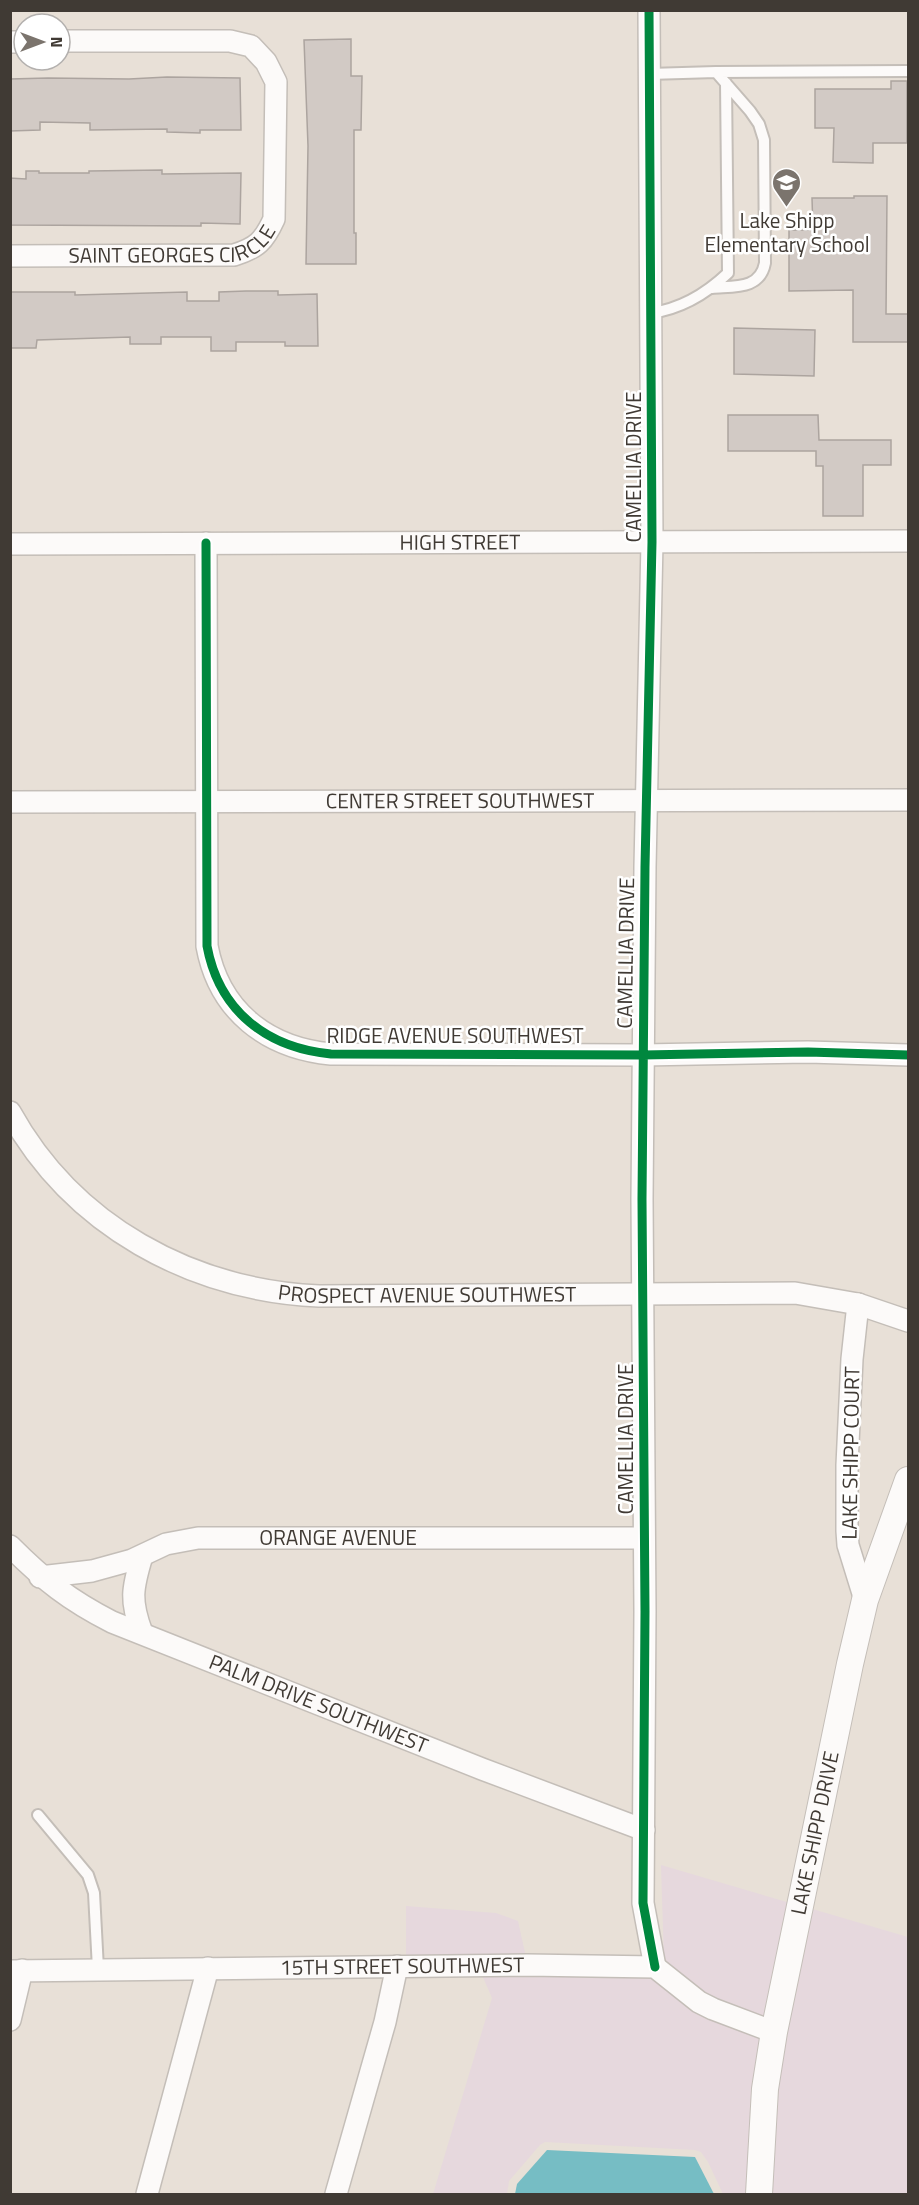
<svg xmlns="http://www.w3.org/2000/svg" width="919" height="2205" font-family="'Titillium Web',sans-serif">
	<rect width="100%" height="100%" fill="#e8e0d7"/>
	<path fill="#e6d8dd" d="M661,1865L790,1903L766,2020L705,1995L664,1962Z
		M406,1906L496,1913L518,1921L526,1957L406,1958Z
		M809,1908L908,1937V2194H769L775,2090Z
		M482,1975L651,1976L763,2038L749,2194H723L708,2162L701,2152L695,2150L545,2142L540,2145L509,2181L507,2194H433L492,1998Z"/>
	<path fill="#76bdc4" d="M547,2150L695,2157L714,2194H515L517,2184Z"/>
	<path fill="#d2cac5" stroke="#aca49f" stroke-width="1.5" d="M351,39V76H362L361,130H354V233H356V264H306L308,146L304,40Z
		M167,77L240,78L241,130H200V133L167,132V129L90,130V123L40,122V130L10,131V79L48,78L129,79Z
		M891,81H907V143H873V163L833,162L834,128H815V89H891Z
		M162,170V174L241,173L240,224L201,223V226L10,225V178L26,179V171H39V173H89V171Z
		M854,196H887L886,314H909V342H853V290L789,291V230H813L812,198H854Z
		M246,291H278V295L317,294L318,346H285V342H236V351H211V337H161V344H130V337L37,340L36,348H10V292H75V295L187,292V301H219V292Z
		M734,328L815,330L814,376L734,374Z
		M728,415H818L819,440H891V465H863V516H823V466H816V451H728Z"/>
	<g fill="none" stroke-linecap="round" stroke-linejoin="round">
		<defs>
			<path id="service" d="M716,72L908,71
				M649,74L716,72L750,111L759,124L764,140L765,263C760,290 734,286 712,288
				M651,313C680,309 707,293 728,273L726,83
				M38,1815L88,1875L94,1893L98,1969"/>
			<g id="minor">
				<path d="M649,10L652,542L645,867L642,1199L645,1611L643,1903L655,1967"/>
				<path d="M10,42H24"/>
				<path id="s1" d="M10,256L234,255C257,248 264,241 274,219L276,82L266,62L251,46L230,41H60"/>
				<path d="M206,543L207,946C219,1011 267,1048 331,1054L643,1055L808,1052L908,1055"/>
				<path id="s2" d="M10,544L908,541"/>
				<path id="s3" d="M10,802L908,800"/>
				<path id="s4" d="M10,1112C73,1226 191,1290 319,1296L795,1293L858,1304L908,1321"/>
				<path d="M858,1304L852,1359L847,1465V1531L848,1545L865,1600"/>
				<path id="s5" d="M10,1546C45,1581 69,1600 112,1622L482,1769L644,1830"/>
				<path d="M142,1556C132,1589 130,1601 142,1633"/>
				<path id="s6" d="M40,1577L92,1571L132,1560L166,1544L198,1538H644"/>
				<path id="s7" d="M10,1971L527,1965L655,1967L699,2002L713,2009L774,2032"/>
				<path d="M10,2020L22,1970"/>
				<path d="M147,2194L208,1968"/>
				<path d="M336,2194L385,2022L397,1966"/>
			</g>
			<g id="tertiary">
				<path id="s8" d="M759,2194L765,2089L774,2032L850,1664L865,1600L908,1480"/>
			</g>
		</defs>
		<use href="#service" stroke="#c4beb8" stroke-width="14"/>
		<use href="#minor" stroke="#c4beb8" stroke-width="24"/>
		<use href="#tertiary" stroke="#c4beb8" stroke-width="28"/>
		<use href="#service" stroke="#fcfaf9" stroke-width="10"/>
		<use href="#minor" stroke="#fcfaf9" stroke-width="21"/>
		<use href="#tertiary" stroke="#fcfaf9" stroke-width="26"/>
		<defs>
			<path id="cycleway" d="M649,10L652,542L645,867L642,1199L645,1611L643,1903L655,1967
				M206,543L207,946C219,1011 267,1048 331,1054L643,1055L808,1052L908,1055"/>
		</defs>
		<use href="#cycleway" stroke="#fff" stroke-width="13"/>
		<use href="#cycleway" stroke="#00873e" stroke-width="9"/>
	</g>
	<defs>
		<symbol id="school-pin" viewBox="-11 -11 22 30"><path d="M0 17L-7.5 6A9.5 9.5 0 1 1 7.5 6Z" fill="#7b746d" stroke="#fff"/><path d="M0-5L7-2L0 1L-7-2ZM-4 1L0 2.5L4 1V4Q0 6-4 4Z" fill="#fff"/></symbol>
	</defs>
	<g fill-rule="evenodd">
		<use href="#school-pin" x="770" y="166" width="33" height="45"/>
	</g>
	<g text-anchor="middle" stroke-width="5" stroke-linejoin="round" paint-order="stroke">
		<g font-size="21" fill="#403a34" stroke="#fff">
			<text x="787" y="228">Lake Shipp<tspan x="787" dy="24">Elementary School</tspan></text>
		</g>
		<g font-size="21" fill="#403a34" stroke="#fff">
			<text dy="7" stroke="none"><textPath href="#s1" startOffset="165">SAINT GEORGES CIRCLE</textPath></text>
			<text transform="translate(634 467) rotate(-90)" y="7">CAMELLIA DRIVE</text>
			<text dy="7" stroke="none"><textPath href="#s2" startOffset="450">HIGH STREET</textPath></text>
			<text dy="7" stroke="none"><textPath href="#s3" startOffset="450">CENTER STREET SOUTHWEST</textPath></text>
			<text transform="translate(626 953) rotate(-89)" y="7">CAMELLIA DRIVE</text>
			<text x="455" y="1043">RIDGE AVENUE SOUTHWEST</text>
			<text dy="7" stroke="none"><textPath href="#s4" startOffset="484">PROSPECT AVENUE SOUTHWEST</textPath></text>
			<text transform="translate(626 1439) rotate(-90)" y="7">CAMELLIA DRIVE</text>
			<text transform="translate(851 1453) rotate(-89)" y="7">LAKE SHIPP COURT</text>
			<text dy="7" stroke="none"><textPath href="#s6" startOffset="304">ORANGE AVENUE</textPath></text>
			<text dy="7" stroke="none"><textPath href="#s5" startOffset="350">PALM DRIVE SOUTHWEST</textPath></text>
			<text dy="7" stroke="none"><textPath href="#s8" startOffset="366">LAKE SHIPP DRIVE</textPath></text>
			<text dy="7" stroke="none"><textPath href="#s7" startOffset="392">15TH STREET SOUTHWEST</textPath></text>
		</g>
	</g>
	<rect width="919" height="2205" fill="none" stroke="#403a34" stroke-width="24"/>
	<g transform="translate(42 42) rotate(90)"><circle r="28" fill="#ffffff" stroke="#b3b0ae" stroke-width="1.5"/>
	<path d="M0-4.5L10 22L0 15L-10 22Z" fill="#7b746d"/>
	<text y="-9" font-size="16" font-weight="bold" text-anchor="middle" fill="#403a34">N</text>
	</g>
</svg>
